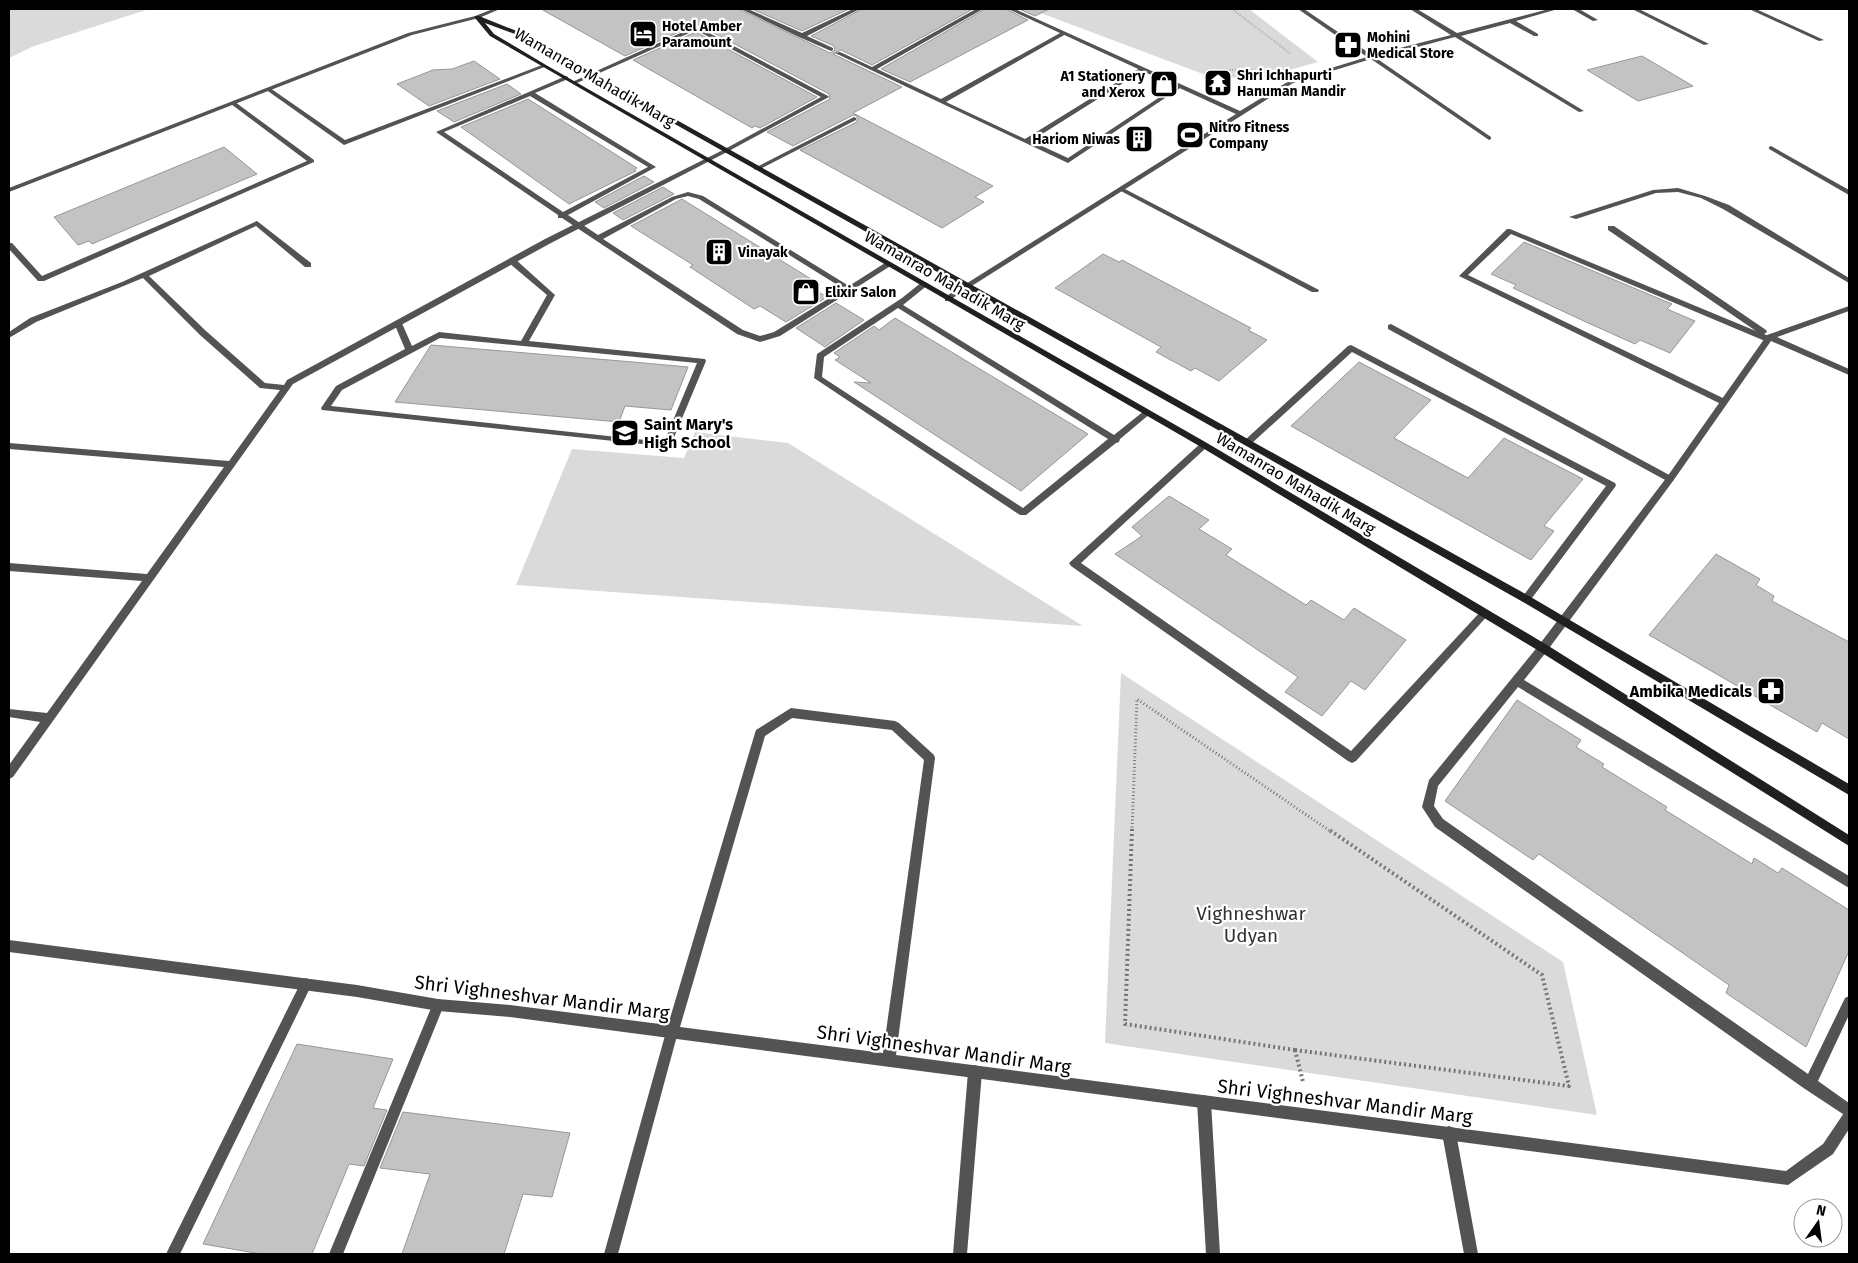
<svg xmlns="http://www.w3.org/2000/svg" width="1858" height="1263" font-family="'Fira Sans',sans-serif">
	<rect width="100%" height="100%" fill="#fff"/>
	<path fill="#dadada" d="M9,9H149L34,46L9,58Z
		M1030,9H1249L1318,62L1260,78L1211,77Z
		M695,432L788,443L1083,626L516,585L572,449L684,458Z
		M1121,673L1563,962L1597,1115L1105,1043Z"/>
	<path fill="#c3c3c3" stroke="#979797" d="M541,9H739L830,53L835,50L834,46L811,36L862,9H973L872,65L841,50L833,54L902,87L853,113L993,186L975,197L984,202L942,228L800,150L857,122V116L853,115L793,146L767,132L830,99L829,94L697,24L625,56Z
		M752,9H849L802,31Z
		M985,9H1006L1028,20L910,82L881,69Z
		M1019,9H1049L1035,16Z
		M696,32L817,97L760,128L755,126L752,128L633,60Z
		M1642,56L1693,86L1638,101L1587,70Z
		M474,61L500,79L429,106L397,84L433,70L452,69Z
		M507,84L521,94L454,122L437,111Z
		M528,99L637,168L634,170L636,171L569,204L461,127Z
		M224,147L257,174L92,244L89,241L78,245L54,217Z
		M644,176L654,182L604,208L595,202Z
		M663,187L674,194L623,220L613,213Z
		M682,199L811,279L804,284L827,297L786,322L760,306L754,309L690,267L693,265L631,226Z
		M1524,242L1672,304L1667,309L1695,321L1670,353L1640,340L1635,344L1586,322L1513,288L1516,285L1491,274Z
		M1103,254L1119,262L1122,260L1251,328L1248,330L1267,340L1219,381L1195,368L1191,371L1156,352L1161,347L1055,288Z
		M836,303L864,320L825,347L796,328Z
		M895,318L1088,434L1021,491L854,382L871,383L835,360L840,357L834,353L874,326L879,330Z
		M431,345L633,362L688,367L671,410L625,406L619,422L395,402Z
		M1359,362L1431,400L1394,438L1468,478L1504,438L1583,479L1544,526L1554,531L1531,560L1291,426Z
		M1169,496L1209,520L1199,529L1232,549L1226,555L1306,605L1311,600L1344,620L1354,608L1406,640L1365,690L1351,681L1322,716L1285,692L1298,677L1115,554L1142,536L1132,527Z
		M1716,554L1760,579L1756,585L1774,596L1772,601L1849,642V739L1822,723L1817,732L1649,635Z
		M1517,700L1581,740L1576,747L1604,764L1602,767L1667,807L1665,810L1752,864L1754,858L1778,873L1782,868L1849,910V951L1806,1047L1726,993L1729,985L1539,854L1533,860L1445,801Z
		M297,1044L393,1059L373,1108L387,1110L364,1166L349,1164L312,1254H261L203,1244Z
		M403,1112L570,1133L552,1197L523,1194L504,1254H402L430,1174L380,1168Z"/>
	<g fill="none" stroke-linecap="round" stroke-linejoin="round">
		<path stroke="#757575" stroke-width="2" stroke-dasharray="0.5 2" stroke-linecap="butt" d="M1232,9L1291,54
			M1215,70H1256"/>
		<path stroke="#757575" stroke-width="3" stroke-dasharray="1 2.5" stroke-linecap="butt" d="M1132,831L1137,699L1330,831"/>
		<path stroke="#757575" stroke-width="4" stroke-dasharray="2 3" stroke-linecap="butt" d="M1132,829L1125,1024L1295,1050
			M1295,1050L1569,1086L1542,975L1328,829
			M1295,1050L1303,1082"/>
		<path fill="#535353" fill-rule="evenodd" d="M741,9H748L802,33L853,9H860L807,36L833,48V50L831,51L799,37Z
			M976,9H983L877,69L941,99L1062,32H1066V34L946,102L1025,139L1140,68H1144V70L1031,141L1068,158L1178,85L1183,86L1068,163L835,53L840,52L872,67Z
			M696,26L828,96L829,97L725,153L723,152V150L821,97L696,30L577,83L572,82Z
			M542,65L547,66L344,145L265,89L270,88L345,140Z
			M566,76L568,77V79L535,93L656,167L568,215L598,235L672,197L688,192L703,196L849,286L885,263H891L892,265L780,336L760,342L757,341L737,334L562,218H558V215L436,132ZM530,96L648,167L563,212L444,132ZM688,196L699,199L844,289L774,332L760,336L743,330L603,239L676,199Z
			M231,102H235L314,160V162L44,281H38L9,249V243H12L42,276L307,161L231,104Z
			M854,117L856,118V120L758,170L753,169Z
			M1119,188H1123L1319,290L1318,292H1312L1119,190Z
			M1678,188L1705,196L1729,205L1849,278V283L1723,209L1701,198L1678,192L1656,193L1576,219L1569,217L1653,190Z
			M1608,226H1614L1766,330L1767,332L1764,334L1771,337V341H1765L1511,234L1468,275L1727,400V404H1721L1459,276L1507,229H1510L1756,331L1608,230Z
			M509,259H515L555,295L529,341L705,359L706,361L670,447L322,410L321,408L336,386L405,349L394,323L395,321H401L412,346L439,332L521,341L547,295L509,263ZM440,338L697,363L664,442L331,406L342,390Z
			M922,282H925L929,284L903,305L1114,435L1144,411H1150L1151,413L1120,439L1119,442L1116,443L1026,515H1020L814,378L817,354L902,298ZM898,308L1108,439L1023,508L822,377L824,357Z
			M1391,324L1673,477L1674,479L1673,481H1667L1388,329V325Z
			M1351,345L1615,483L1616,485L1615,487L1529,602H1523L1521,599L1523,596L1606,486L1352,352L1251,444H1245L1244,442L1245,440L1348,346Z
			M1204,442L1208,445L1207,447L1081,563L1351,751L1482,610H1488L1490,613L1356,761L1352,763L1348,761L1071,566L1069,563L1201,443Z
			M1543,644L1547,645L1548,648L1547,651L1524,680L1849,876V888L1518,687L1438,786L1434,806L1443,819L1808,1074L1845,998L1849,996V1015L1818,1081L1849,1103V1118L1805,1089L1435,827L1422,807L1429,780L1539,645Z
			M306,978L310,980L312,984L310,988L180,1254H166L302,980Z
			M438,999L442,1001L444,1005L343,1254H329L434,1001Z
			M672,1026L677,1027L678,1032L618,1254H604L666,1032L667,1027Z
			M975,1065L980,1067L982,1072L967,1254H953L968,1072L970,1067Z
			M1204,1095L1209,1097L1211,1102L1220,1254H1206L1197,1102L1199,1097Z
			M1449,1126L1454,1128L1456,1133L1478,1254H1464L1442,1133L1444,1128Z"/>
		<path fill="#535353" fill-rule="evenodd" d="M493,9H500L479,18L412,35L9,192V188L408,33L475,16Z
			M1008,9H1015L1240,111L1289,81L1367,57L1298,9H1304L1372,55L1451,35L1410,9H1417L1457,33L1549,9H1558L1516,21L1538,34V36H1534L1510,23L1461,36L1584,111L1579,112L1455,37L1376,58L1491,137V139L1489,140L1371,59L1293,83L948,301H945V297L1236,114Z
			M1572,9H1579L1598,20L1593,21Z
			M1632,9H1639L1709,44L1704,45Z
			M1749,9H1756L1824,40L1819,41Z
			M1771,146L1849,190V195L1769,149V147Z
			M725,149L727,150V152L551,243L293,384L13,777L9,779V765L40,722L9,717V709L47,713L142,581L9,571V563L147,574L224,467L9,449V443L229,461L280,390L260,388L200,335L143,278L36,322L9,338V332L30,318L122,282L257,221L311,263V267H305L256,226L149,276L206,331L265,383L284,385L287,380L545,239Z
			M1849,306V311L1777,337L1849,369V375L1771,341L1673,481L1547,651H1539L1538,648L1539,645L1667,477L1767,335Z
			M791,708L895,721L899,723L934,755L935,758L896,1055L1786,1171L1823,1144L1844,1113L1849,1111V1129L1833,1154L1788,1185L510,1017L438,1011L357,997L9,952V940L357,985L438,999L510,1005L668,1025L755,733L756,730ZM792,718L892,730L924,760L883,1053L680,1027L765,736Z"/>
		<path fill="#202020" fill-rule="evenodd" d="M475,16H479L519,32L1529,596L1849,784V795L1523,602L515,34L485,23L494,34L546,65L1207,443L1547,645L1849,835V846L1539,651L1201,447L490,36L475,18Z"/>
	</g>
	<defs>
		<symbol id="hotel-square" viewBox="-11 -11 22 22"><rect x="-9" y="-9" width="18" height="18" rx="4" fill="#000" stroke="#fff"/><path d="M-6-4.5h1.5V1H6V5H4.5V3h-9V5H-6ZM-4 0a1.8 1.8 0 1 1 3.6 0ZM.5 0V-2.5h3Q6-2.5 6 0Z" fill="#fff"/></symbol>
		<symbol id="pharmacy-square" viewBox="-11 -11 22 22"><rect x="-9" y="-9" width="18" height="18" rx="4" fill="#000" stroke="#fff"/><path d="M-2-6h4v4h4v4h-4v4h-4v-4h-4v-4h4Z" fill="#fff"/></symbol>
		<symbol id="temple-square" viewBox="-11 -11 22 22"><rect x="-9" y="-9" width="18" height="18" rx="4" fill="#000" stroke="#fff"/><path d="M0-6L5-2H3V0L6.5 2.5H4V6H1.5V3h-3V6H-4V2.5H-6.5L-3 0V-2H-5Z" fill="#fff"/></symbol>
		<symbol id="shop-square" viewBox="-11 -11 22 22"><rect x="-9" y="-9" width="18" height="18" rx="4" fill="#000" stroke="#fff"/><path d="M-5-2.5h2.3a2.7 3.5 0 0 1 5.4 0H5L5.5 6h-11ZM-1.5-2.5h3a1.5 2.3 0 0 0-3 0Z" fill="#fff"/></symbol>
		<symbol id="stadium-square" viewBox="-11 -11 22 22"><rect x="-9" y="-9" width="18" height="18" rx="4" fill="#000" stroke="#fff"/><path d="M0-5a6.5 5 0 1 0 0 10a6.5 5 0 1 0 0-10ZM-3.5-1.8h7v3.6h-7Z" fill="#fff"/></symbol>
		<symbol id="building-square" viewBox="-11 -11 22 22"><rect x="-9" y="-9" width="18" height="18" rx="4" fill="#000" stroke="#fff"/><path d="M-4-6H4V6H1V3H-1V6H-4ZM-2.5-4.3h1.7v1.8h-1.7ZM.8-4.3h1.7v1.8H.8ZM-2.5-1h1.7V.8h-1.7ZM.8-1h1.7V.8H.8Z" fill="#fff"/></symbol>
		<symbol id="school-square" viewBox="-11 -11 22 22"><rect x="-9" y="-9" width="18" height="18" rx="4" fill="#000" stroke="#fff"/><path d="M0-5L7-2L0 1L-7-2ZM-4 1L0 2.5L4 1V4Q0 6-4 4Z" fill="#fff"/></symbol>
	</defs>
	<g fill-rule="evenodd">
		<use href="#hotel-square" x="627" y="18" width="32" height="32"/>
		<use href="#pharmacy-square" x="1332" y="29" width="32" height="32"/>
		<use href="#temple-square" x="1202" y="67" width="32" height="32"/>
		<use href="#shop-square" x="1148" y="68" width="32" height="32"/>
		<use href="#stadium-square" x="1174" y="119" width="32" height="32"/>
		<use href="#building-square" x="1123" y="123" width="32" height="32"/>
		<use href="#building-square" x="703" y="236" width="32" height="32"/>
		<use href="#shop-square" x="790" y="276" width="32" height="32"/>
		<use href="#school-square" x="609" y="417" width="32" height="32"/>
		<use href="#pharmacy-square" x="1755" y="675" width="32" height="32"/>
	</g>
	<g text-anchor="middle" stroke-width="4.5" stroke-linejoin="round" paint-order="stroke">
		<g font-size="14" font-weight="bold" fill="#000" stroke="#fff" text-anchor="start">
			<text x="662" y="31">Hotel Amber<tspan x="662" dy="16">Paramount</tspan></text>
			<text x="1367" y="42">Mohini<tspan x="1367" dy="16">Medical Store</tspan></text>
			<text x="1237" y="80">Shri Ichhapurti<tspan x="1237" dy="16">Hanuman Mandir</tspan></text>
			<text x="1145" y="81" text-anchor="end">A1 Stationery<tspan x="1145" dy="16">and Xerox</tspan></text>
			<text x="1209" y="132">Nitro Fitness<tspan x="1209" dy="16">Company</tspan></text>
			<text x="1120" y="144" text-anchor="end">Hariom Niwas</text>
			<text x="738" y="257">Vinayak</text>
			<text x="825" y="297">Elixir Salon</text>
		</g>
		<g font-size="16" fill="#000" stroke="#fff">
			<text transform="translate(595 77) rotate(30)" y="6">Wamanrao Mahadik Marg</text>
			<text transform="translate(945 280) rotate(30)" y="6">Wamanrao Mahadik Marg</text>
			<text transform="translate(1296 483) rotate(31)" y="6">Wamanrao Mahadik Marg</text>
		</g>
		<g font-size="16" font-weight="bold" fill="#000" stroke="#fff" text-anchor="start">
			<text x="644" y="430">Saint Mary's<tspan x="644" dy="18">High School</tspan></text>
			<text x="1752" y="697" text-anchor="end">Ambika Medicals</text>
		</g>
		<g font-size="19" fill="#313131" stroke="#fff">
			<text x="1251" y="920">Vighneshwar<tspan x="1251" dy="22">Udyan</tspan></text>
		</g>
		<g font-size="19" fill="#000" stroke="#fff">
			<text transform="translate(542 997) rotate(7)" y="7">Shri Vighneshvar Mandir Marg</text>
			<text transform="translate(944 1049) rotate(8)" y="7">Shri Vighneshvar Mandir Marg</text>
			<text transform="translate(1345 1101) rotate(7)" y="7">Shri Vighneshvar Mandir Marg</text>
		</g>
	</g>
	<rect width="1858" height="1263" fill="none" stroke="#000000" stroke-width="20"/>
	<g transform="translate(1818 1223) rotate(14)"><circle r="24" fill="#ffffff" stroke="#999999"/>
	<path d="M0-4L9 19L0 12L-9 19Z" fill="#000000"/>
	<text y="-8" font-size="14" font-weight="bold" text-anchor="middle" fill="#000000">N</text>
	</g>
</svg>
